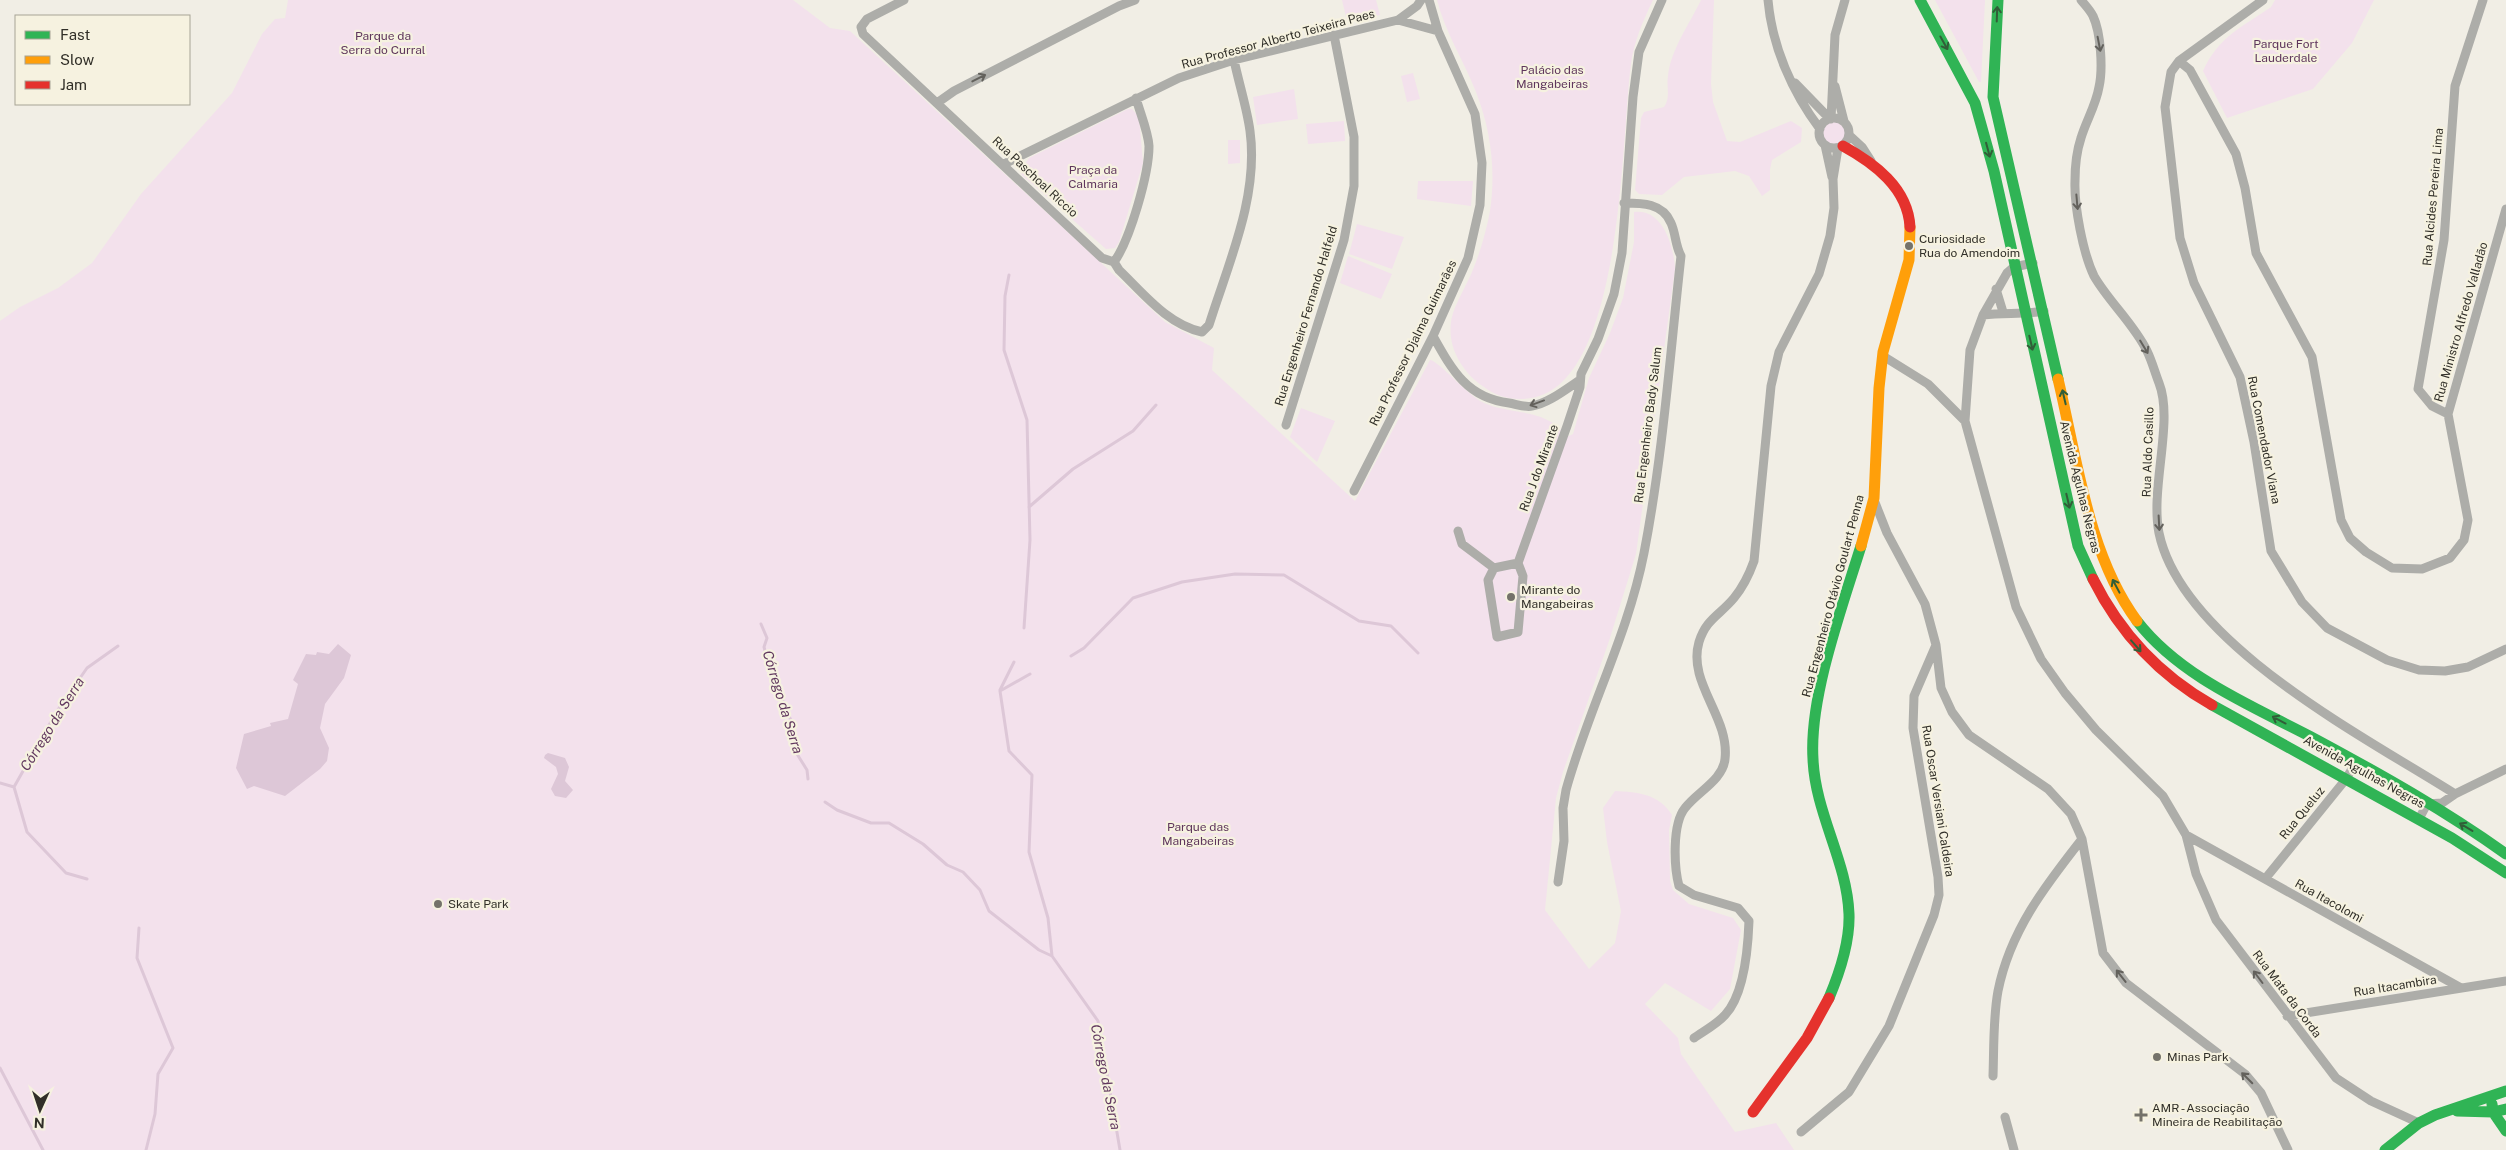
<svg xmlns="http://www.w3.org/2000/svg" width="2506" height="1150" font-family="'Public Sans',sans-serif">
	<rect width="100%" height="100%" fill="#f1eee5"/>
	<path fill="#f3e1ec" d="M288,0H793L830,28L850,31L1165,322L1214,348L1212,370L1355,501L1430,360C1439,361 1467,395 1484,403C1507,414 1550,409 1564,435L1569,436L1573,434L1589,378L1610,333L1623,298L1634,242V212C1663,208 1674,247 1675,269L1636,554L1609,641L1563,772L1556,798L1545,910L1589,969L1615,943L1621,911L1607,842L1603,808L1615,791C1638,792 1659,794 1672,815L1669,830L1670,881L1673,890L1689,904L1733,918L1741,930L1730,989L1711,1011L1665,983L1645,1004L1678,1038L1681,1054L1735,1132L1776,1123L1794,1150H0V321L20,307L58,288L92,263L141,194L232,93L262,34L275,19L285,18Z
		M1342,0H1376L1380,15L1347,21Z
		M1437,0H1653C1643,21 1634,41 1631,64C1621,135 1624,384 1531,398C1514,401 1497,397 1484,387C1460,371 1444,342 1453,313C1458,299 1466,286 1472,272C1480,253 1486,232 1490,211C1496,171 1491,130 1476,92C1464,61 1445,32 1437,0Z
		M1701,0H1714L1711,84L1713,102L1727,141L1740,142L1791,121L1802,128L1801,142L1772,160L1770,169V190L1762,196L1749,176L1735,171L1684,177L1662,195L1639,194L1635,190L1641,118L1644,112L1664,107C1671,97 1666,87 1668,76C1671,49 1689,25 1701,0Z
		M1935,0H1985L1981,82H1979Z
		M2275,0H2374L2352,43L2313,89L2227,118L2203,71C2219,36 2241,28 2271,7Z
		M1413,73L1420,99L1407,102L1401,76Z
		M1294,89L1298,119L1257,125L1253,97Z
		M1128,109H1132L1139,117L1143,163L1119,242L1115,248L1106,249L1022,175L1021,170L1029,158Z
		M1344,121L1345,141L1308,144L1306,124Z
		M1823 133a11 11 0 1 1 22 0a11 11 0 1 1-22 0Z
		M1228,140H1240V163L1228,164Z
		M1418,181H1473L1471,206L1417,199Z
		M1357,224L1404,237L1392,269L1349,254Z
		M1348,256L1392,274L1381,299L1340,283Z
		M1301,408L1335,421L1317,462L1290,437Z"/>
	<path fill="#ddc7d7" d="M338,644L351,655L344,678L325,704L320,728L329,748L327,761L320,769L285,796L254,786L247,789L236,768L244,734L271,726L270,723L288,719L298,684L293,680L306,654L316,655L317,652L329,654Z
		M548,753L565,758L569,767L565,781L573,790L566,798L555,796L551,789L558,774L556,767L544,758L545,755Z"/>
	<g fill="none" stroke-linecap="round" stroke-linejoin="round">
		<path stroke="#ddc7d7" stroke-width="3" d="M1009,275L1005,296L1004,350L1027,420L1030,540L1024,628
			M1029,507L1073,469L1133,431L1156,405
			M761,624L767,638L764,647L771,672L792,723L797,754L807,770L808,779
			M1071,656L1084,648L1133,598L1182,582L1235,574L1284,575L1359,621L1391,626L1418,653
			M1030,674L1000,691L1009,751L1032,775L1029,852L1048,918L1052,956
			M1000,690L1014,662
			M0,783L14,787L27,832L66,873L87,879
			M14,787L57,711L87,668L118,646
			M825,802L837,810L871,823H889L923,844L947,865L963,872L980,890L989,911L1039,950L1052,956L1098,1021L1120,1150
			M139,928L137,958L173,1048L158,1074L155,1114L146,1150
			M0,1068L43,1150"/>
		<path stroke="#adada9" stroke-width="9" d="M904,0L867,19L861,27L863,34L1102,258L1114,262L1119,270C1144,294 1167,324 1202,332L1209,325C1228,264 1259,197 1250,131C1247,108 1239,84 1234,60
			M1421,0L1417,6L1398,20L1438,31
			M1768,0C1772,46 1792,92 1820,129
			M2081,0C2085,5 2090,10 2093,16C2101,33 2103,69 2099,87C2096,105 2086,121 2081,138C2077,150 2075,168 2075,181C2074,206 2083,253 2094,276C2109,302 2134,324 2147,351C2152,361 2155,373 2159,383C2174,421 2150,488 2159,533C2182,643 2365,737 2455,794
			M2263,0L2179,61L2171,72L2165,107L2180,238L2194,283L2240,377L2254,442L2271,551L2302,602L2327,628L2387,660L2419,670L2445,671L2468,667L2506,649
			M2179,61L2190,70L2236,154L2245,188L2256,253L2312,357L2341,520L2350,538L2366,552L2392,568L2422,569L2450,558L2464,540L2468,520L2448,414L2506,209
			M1795,83L1830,119
			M1835,86L1844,121
			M937,103L954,91L1119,6L1135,0
			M1819 133a15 15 0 1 1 30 0a15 15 0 1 1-30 0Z
			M1831,119L1835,35L1845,0
			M1849,135L1862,147L1871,161
			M1825,145L1832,177
			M1004,164L1179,78L1234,60L1398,20
			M1114,262C1130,240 1149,174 1149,146C1148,131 1140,113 1136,98
			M1996,289L2003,312
			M1983,315C2004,312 2023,315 2044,311
			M1433,336C1452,370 1467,398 1509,403C1516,404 1526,408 1532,406C1549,403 1566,389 1580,380
			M1883,356L1928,384L1965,421L2016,607L2041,659L2065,693L2096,730L2163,796L2186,835L2196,874L2216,920L2336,1078L2371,1101L2419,1123
			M2448,414L2432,406L2418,389L2444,240L2455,86L2483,0
			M1965,421L1970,350L1983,315L2007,273L2014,267L2033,263
			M1286,425L1344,240L1354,186V137L1334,35
			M1354,491L1433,336L1468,258L1480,205L1482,163L1475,114L1438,31L1429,0
			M1874,500L1887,533L1925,604L1936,645L1941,688L1952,712L1969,735L2048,789L2071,814L2082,839L2103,953L2126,983L2245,1074L2261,1093L2288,1150
			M1458,531L1462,544L1494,568
			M1518,563L1567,426L1580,387L1581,374L1598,339L1614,294L1622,253L1633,97L1639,52L1662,0
			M1518,563L1523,576L1518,632L1497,637L1488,580L1494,568Z
			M2419,819L2427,804L2442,803L2455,794L2506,769
			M2186,835L2461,988
			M2265,879L2346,779L2356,762
			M1558,882L1564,841L1563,808L1566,790C1588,710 1628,635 1644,553C1663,455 1670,355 1681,256C1675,245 1676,234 1671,223C1663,203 1642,203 1624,203
			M2287,1016L2506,981
			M1694,1038C1704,1031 1717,1024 1725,1015C1744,995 1748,948 1749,921L1738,908L1694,895L1679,886C1674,867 1672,824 1685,808C1697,792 1723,780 1725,759C1730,717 1687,683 1699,642C1706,619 1720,615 1734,598C1743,587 1749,575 1754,561L1771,386L1779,352L1819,274L1830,236L1834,208L1833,179L1838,148
			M1993,1076C1994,1048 1993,1018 1998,991C2010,931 2045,886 2082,839
			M2005,1117L2014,1150
			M1801,1132L1849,1092L1889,1026L1934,915L1939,895L1938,877L1913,728L1914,696L1936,645"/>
		<path stroke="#30b455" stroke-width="11" d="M1920,0L1975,103L1994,171L2078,546L2093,579
			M1998,0L1993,97L2058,379
			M2137,621C2181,678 2255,707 2317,740C2382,775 2446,811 2506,854
			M2212,705L2452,838L2506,873
			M1829,998C1840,972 1850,943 1849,914C1847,861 1815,813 1813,759C1809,697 1842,607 1861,546
			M2492,1104L2493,1112L2506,1131
			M2457,1111L2493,1112L2506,1109
			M2385,1150L2419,1123L2435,1115L2506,1091"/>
		<path stroke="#ff9f0a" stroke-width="11" d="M2058,379C2077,458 2088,555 2137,621
			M1861,546L1874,498L1879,388L1883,352L1909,260L1910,227"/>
		<path stroke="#e5322d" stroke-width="11" d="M1843,146C1874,163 1908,188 1910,227
			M2093,579C2120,633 2159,675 2212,705
			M1753,1112L1807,1038L1829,998"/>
	</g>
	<defs><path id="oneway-shaft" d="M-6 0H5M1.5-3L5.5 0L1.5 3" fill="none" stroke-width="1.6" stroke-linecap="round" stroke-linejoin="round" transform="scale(1.25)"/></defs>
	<g stroke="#315e38">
		<use href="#oneway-shaft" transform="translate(1997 14) rotate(-88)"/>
		<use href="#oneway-shaft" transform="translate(1944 43) rotate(61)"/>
		<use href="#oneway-shaft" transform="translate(1988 150) rotate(75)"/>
		<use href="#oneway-shaft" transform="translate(2031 343) rotate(77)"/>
		<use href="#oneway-shaft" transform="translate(2064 397) rotate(-103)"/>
		<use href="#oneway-shaft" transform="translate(2068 501) rotate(77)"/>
		<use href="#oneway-shaft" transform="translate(2116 586) rotate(-118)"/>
		<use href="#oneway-shaft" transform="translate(2136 646) rotate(49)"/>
		<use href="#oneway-shaft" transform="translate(2279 720) rotate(-152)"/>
		<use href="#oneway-shaft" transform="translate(2466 827) rotate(-149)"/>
	</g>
	<g stroke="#63615c">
		<use href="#oneway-shaft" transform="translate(2099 44) rotate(79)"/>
		<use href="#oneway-shaft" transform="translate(979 78) rotate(-27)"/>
		<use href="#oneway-shaft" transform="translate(2077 202) rotate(85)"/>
		<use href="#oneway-shaft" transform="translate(2144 347) rotate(59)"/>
		<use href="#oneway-shaft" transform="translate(1537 403) rotate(160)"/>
		<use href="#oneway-shaft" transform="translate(2159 523) rotate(87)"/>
		<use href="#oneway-shaft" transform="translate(2121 976) rotate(-128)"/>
		<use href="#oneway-shaft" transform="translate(2258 977) rotate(-127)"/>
		<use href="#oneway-shaft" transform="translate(2247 1078) rotate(-135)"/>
	</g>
	<g fill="#74726a" stroke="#f6f2e0" stroke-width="2">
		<circle cx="1909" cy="246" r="5"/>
		<circle cx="1511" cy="597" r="5"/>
		<circle cx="438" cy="904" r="5"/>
		<circle cx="2157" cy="1057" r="5"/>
		<path d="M2138.5 1107.5h5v5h5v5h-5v5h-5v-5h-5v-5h5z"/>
	</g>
	<g text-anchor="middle" stroke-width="4.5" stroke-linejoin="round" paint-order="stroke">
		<g font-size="12" fill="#5f365c" stroke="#f6f2e0">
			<text x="383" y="40">Parque da<tspan x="383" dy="14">Serra do Curral</tspan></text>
			<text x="2286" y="48">Parque Fort<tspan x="2286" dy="14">Lauderdale</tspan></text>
			<text x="1552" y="74">Palácio das<tspan x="1552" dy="14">Mangabeiras</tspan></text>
			<text x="1093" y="174">Praça da<tspan x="1093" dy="14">Calmaria</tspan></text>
			<text x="1198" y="831">Parque das<tspan x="1198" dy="14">Mangabeiras</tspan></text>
		</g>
		<g font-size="12" fill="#312f28" stroke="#f6f2e0">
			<text transform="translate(1278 39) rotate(-15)" y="4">Rua Professor Alberto Teixeira Paes</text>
			<text transform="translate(1035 177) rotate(43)" y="4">Rua Paschoal Riccio</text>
			<text transform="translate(2433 197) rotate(-85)" y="4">Rua Alcides Pereira Lima</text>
			<text transform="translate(1306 316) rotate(-73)" y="4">Rua Engenheiro Fernando Halfeld</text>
			<text transform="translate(2461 322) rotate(-74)" y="4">Rua Ministro Alfredo Valladão</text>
			<text transform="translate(1413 343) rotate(-64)" y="4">Rua Professor Djalma Guimarães</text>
			<text transform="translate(1648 425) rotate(-83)" y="4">Rua Engenheiro Bady Salum</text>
			<text transform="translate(2264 440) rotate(79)" y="4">Rua Comendador Viana</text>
			<text transform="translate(2148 452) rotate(-88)" y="4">Rua Aldo Casillo</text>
			<text transform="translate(1539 468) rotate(-70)" y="4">Rua J do Mirante</text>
			<text transform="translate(2080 487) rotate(76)" y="4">Avenida Agulhas Negras</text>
			<text transform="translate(1833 596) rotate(-75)" y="4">Rua Engenheiro Otávio Goulart Penna</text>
			<text transform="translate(2364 772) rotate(29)" y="4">Avenida Agulhas Negras</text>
			<text transform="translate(1938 801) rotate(81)" y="4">Rua Oscar Versiani Caldeira</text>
			<text transform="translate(2302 813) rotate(-51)" y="4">Rua Queluz</text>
			<text transform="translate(2329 901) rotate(29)" y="4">Rua Itacolomi</text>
			<text transform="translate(2395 986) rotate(-9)" y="4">Rua Itacambira</text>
			<text transform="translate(2287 994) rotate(53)" y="4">Rua Mata da Corda</text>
		</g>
		<g font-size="12" fill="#312f28" stroke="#f6f2e0" text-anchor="start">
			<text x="1919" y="243">Curiosidade<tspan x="1919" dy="14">Rua do Amendoim</tspan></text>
			<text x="1521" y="594">Mirante do<tspan x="1521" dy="14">Mangabeiras</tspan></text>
			<text x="448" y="908">Skate Park</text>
			<text x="2167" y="1061">Minas Park</text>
			<text x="2152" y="1112">AMR - Associação<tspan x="2152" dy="14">Mineira de Reabilitação</tspan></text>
		</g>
		<g font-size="14" font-style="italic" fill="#62395f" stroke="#f6f2e0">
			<text transform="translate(783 702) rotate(73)" y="5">Córrego da Serra</text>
			<text transform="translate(52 724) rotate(-58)" y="5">Córrego da Serra</text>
			<text transform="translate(1106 1077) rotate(79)" y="5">Córrego da Serra</text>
		</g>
	</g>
	<rect x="15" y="15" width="175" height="90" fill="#f6f2e0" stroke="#a7a496"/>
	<rect x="25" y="31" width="25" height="8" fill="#30b455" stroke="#a7a496"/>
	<text x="60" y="40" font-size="15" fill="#312f28">Fast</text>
	<rect x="25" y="56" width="25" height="8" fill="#ff9f0a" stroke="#a7a496"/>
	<text x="60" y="65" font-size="15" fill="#312f28">Slow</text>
	<rect x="25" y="81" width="25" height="8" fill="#e5322d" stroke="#a7a496"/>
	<text x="60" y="90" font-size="15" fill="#312f28">Jam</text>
	<g transform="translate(40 1110) rotate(183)" stroke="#f6f2e0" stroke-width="4" paint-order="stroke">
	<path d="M0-4L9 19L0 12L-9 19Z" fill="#312f28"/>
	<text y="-8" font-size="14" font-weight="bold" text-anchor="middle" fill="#312f28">N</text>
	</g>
</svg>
